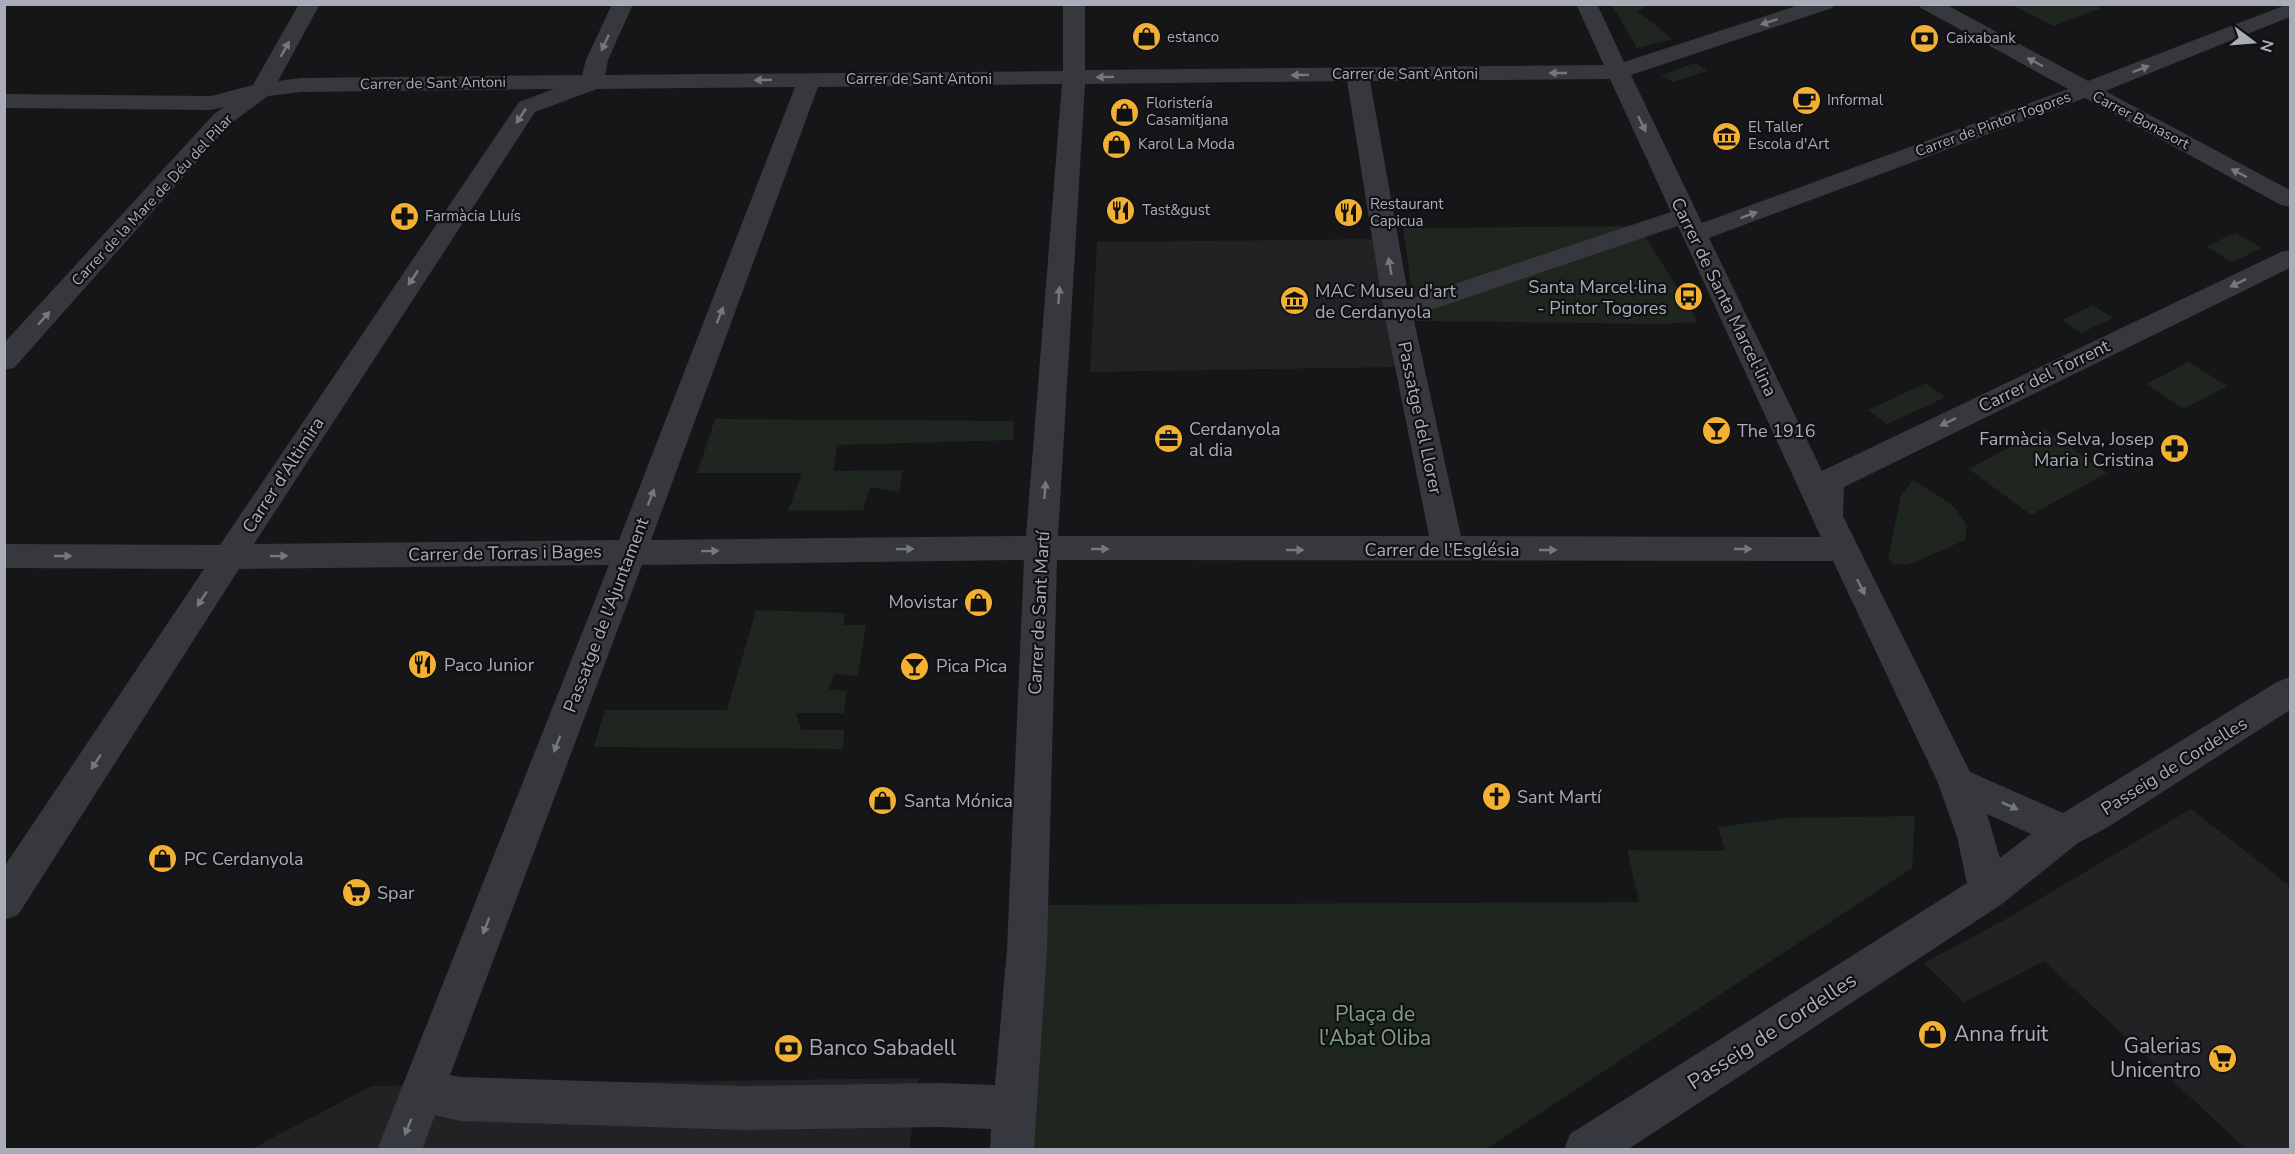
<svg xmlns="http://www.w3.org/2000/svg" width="2295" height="1154" font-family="'Nunito Sans',sans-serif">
	<rect width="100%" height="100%" fill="#161618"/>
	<path fill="#222225" d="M1377,239L1398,367L1090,372L1097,242Z
		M2191,809L2290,886V1149H2246L2044,961L1964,1002L1924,963L2006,919Z
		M919,1078L909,1149L249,1150L372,1086Z"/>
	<path fill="#1e261f" d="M1612,5H1650L1637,11L1673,39L1637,48Z
		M2093,5L2101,8L2054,26L2012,5Z
		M1695,63L1707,71L1673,82L1661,75Z
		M1639,226L1698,322L1661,324L1416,321L1403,228Z
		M2236,233L2262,248L2232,262L2206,246Z
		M2093,305L2113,318L2081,333L2062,320Z
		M2189,362L2227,386L2184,409L2146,384Z
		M1926,383L1946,397L1887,424L1868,410Z
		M715,419L1013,421L1014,440L837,445L834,471L903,470L899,492L870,487L863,510L788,511L802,473H697Z
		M2044,429L2107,473L2031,515L1969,469Z
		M1913,480L1942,498L1955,508L1967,525L1965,540L1908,565L1893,564L1888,558L1901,496Z
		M756,610L845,613L843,625H866L858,676L834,674L829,689L847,691L844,713H796L801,730H844L843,749L594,747L605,710H727Z
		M1915,816L1912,868L1486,1149L1012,1150L1027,905L1639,902L1627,850L1725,851L1718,827L1785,818Z"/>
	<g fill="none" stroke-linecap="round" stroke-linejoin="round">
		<path fill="#37383d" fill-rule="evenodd" d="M299,4H320L278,81L301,78L582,75L586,60L612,4H633L608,60L605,75L1063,71V4H1085V70L1604,65L1576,4H1597L1624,62L1802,4H1835L1832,8L1631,75L1702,223L2068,89L1921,8L1918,4H1945L2088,81L2283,6L2290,4V17L2105,91L2290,190V207L2281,205L2085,98L1709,238L1822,471L2281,252L2290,250V268L1844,487L1843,516L1970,772L2063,813L2277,682L2290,677V710L2108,827L2078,843L2002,904L1627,1150H1564L1570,1134L1967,883L1957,837L1938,783L1833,561L1057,560L1047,949L1034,1150H990L991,1129L939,1127L744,1130L460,1121L435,1115L422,1150H377L609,565L239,569L18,915L4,920V867L204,569L4,568V544L220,545L519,102L554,89L301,92L268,96L230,124L14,368L4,370V343L214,114L224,107L211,110L4,108V94L211,96L253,85ZM1610,79L1671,212L1409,299L1370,81ZM1347,81L1384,312L1429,536H1058L1085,84ZM1062,84L1026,536L651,540L818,87ZM795,87L619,540L254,544L535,112L597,89ZM1678,226L1821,537L1461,536L1413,316ZM1024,560L1007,949L995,1085L939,1083L744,1086L460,1077L450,1075L642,565ZM1987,814L2031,834L2000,858Z"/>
	</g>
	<defs><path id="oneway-solid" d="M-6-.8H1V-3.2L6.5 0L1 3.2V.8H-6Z" transform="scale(1.5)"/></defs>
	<g fill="#757881">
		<use href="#oneway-solid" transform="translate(1769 22) rotate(162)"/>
		<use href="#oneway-solid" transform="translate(605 43) rotate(115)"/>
		<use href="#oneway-solid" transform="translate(285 49) rotate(-61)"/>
		<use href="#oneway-solid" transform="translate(2035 62) rotate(-152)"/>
		<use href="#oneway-solid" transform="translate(2141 69) rotate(-21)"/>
		<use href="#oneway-solid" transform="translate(1558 73) rotate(180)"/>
		<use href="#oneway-solid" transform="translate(1300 75) rotate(179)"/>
		<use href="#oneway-solid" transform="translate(1105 77) rotate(179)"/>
		<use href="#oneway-solid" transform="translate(763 80) rotate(179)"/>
		<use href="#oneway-solid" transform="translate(521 116) rotate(124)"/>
		<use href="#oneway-solid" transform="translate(1642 124) rotate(64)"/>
		<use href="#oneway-solid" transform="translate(2239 173) rotate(-152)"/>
		<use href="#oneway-solid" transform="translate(1749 215) rotate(-20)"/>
		<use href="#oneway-solid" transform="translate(1390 266) rotate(-100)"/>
		<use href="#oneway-solid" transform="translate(413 278) rotate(124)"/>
		<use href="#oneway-solid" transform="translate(2238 283) rotate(154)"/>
		<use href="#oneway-solid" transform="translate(1059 295) rotate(-86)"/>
		<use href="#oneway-solid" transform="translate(720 315) rotate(-69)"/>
		<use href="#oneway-solid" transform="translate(44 318) rotate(-48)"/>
		<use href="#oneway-solid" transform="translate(1948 422) rotate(154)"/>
		<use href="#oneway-solid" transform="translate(1045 490) rotate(-86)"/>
		<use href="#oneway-solid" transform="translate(651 497) rotate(-69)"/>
		<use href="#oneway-solid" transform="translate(905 549) rotate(-1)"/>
		<use href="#oneway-solid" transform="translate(1100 549)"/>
		<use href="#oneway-solid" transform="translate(1743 549)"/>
		<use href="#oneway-solid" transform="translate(1295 550)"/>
		<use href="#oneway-solid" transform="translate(1548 550)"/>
		<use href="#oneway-solid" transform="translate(710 551) rotate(-1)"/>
		<use href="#oneway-solid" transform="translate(63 556)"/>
		<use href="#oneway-solid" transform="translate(279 556) rotate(-1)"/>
		<use href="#oneway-solid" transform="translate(1861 587) rotate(64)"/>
		<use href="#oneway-solid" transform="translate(202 599) rotate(123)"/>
		<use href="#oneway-solid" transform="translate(557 744) rotate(111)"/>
		<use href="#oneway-solid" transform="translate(96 762) rotate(123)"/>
		<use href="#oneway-solid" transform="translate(2010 806) rotate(24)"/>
		<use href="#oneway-solid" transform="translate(486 926) rotate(111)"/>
		<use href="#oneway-solid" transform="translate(408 1127) rotate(112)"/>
	</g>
	<defs>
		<symbol id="shop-disc" viewBox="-11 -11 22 22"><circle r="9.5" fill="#f2b134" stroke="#111113"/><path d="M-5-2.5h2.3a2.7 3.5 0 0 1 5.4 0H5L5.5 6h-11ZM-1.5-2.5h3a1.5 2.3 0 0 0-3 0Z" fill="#111"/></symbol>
		<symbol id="bank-disc" viewBox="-11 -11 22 22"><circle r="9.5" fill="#f2b134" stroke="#111113"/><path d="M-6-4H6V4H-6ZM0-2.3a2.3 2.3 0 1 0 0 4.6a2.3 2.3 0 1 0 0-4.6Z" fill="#111"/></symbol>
		<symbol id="cafe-disc" viewBox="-11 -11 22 22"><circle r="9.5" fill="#f2b134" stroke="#111113"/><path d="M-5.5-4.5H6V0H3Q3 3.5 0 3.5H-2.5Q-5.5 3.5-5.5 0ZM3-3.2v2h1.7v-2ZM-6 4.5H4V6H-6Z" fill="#111"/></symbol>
		<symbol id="museum-disc" viewBox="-11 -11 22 22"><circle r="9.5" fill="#f2b134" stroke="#111113"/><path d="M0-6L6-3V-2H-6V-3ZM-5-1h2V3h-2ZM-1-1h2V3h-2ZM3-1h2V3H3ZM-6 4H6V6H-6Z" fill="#111"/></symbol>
		<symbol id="restaurant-disc" viewBox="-11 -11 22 22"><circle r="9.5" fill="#f2b134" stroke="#111113"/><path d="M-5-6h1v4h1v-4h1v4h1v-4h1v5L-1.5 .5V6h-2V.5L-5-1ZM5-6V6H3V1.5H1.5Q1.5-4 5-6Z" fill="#111"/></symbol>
		<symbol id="pharmacy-disc" viewBox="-11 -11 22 22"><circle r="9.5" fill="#f2b134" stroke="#111113"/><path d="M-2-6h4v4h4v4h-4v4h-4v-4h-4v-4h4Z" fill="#111"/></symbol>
		<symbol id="bus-disc" viewBox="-11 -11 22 22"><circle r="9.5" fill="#f2b134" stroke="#111113"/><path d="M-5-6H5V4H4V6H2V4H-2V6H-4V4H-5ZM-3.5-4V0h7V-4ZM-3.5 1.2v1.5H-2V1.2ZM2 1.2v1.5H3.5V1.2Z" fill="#111"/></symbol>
		<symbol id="bar-disc" viewBox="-11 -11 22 22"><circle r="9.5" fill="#f2b134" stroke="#111113"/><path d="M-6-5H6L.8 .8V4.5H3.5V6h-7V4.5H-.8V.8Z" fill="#111"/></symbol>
		<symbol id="office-disc" viewBox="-11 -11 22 22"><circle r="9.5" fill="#f2b134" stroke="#111113"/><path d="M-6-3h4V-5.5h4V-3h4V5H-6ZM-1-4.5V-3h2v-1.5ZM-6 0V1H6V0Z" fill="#111"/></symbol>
		<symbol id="church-disc" viewBox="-11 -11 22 22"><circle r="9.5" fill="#f2b134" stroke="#111113"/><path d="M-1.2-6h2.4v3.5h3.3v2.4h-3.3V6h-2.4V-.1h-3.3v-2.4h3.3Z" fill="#111"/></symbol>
		<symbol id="supermarket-disc" viewBox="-11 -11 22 22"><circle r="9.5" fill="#f2b134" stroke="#111113"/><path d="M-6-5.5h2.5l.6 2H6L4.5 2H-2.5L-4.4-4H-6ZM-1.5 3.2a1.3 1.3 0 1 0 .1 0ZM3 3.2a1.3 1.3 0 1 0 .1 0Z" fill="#111"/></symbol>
	</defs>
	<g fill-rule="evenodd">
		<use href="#shop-disc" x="1130" y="20" width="33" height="33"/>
		<use href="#bank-disc" x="1908" y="22" width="33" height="33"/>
		<use href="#cafe-disc" x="1790" y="84" width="33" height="33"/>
		<use href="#shop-disc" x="1108" y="96" width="33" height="33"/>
		<use href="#museum-disc" x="1710" y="120" width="33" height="33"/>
		<use href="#shop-disc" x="1100" y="128" width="33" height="33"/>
		<use href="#restaurant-disc" x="1104" y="194" width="33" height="33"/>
		<use href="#restaurant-disc" x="1332" y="196" width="33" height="33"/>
		<use href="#pharmacy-disc" x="388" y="200" width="33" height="33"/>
		<use href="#bus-disc" x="1672" y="280" width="33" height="33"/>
		<use href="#museum-disc" x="1278" y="284" width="33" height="33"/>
		<use href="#bar-disc" x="1700" y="414" width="33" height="33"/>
		<use href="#office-disc" x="1152" y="422" width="33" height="33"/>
		<use href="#pharmacy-disc" x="2158" y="432" width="33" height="33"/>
		<use href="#shop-disc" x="962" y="586" width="33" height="33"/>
		<use href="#restaurant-disc" x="406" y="648" width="33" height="33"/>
		<use href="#bar-disc" x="898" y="650" width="33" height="33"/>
		<use href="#church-disc" x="1480" y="780" width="33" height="33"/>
		<use href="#shop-disc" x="866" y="784" width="33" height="33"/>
		<use href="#shop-disc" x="146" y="842" width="33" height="33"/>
		<use href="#supermarket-disc" x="340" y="876" width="33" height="33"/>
		<use href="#shop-disc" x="1916" y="1018" width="33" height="33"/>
		<use href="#bank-disc" x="772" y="1032" width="33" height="33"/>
		<use href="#supermarket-disc" x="2206" y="1042" width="33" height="33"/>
	</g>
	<g text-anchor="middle" stroke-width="4.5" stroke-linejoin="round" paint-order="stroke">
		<g font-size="15" fill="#a8adb8" stroke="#111113" text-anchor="start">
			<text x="1167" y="42">estanco</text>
			<text x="1946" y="43">Caixabank</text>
			<text x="1827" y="105">Informal</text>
			<text x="1146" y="108">Floristería<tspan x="1146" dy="17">Casamitjana</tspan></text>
			<text x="1748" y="132">El Taller<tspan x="1748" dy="17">Escola d'Art</tspan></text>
			<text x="1138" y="149">Karol La Moda</text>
			<text x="1370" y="209">Restaurant<tspan x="1370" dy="17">Capicua</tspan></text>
			<text x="1142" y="215">Tast&amp;gust</text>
			<text x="425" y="221">Farmàcia Lluís</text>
		</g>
		<g font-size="15" fill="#a8adb8" stroke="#111113">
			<text x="1405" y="79">Carrer de Sant Antoni</text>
			<text x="919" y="84">Carrer de Sant Antoni</text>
			<text transform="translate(433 83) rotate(-1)" y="5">Carrer de Sant Antoni</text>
			<text transform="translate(2141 120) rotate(28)" y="5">Carrer Bonasort</text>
			<text transform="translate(1993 124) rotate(-20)" y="5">Carrer de Pintor Togores</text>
			<text transform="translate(152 200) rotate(-47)" y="5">Carrer de la Mare de Déu del Pilar</text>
		</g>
		<g font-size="18" fill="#a8adb8" stroke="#111113" text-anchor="start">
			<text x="1667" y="293" text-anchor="end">Santa Marcel·lina<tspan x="1667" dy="21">- Pintor Togores</tspan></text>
			<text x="1315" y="297">MAC Museu d'art<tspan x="1315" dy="21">de Cerdanyola</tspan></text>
			<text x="1189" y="435">Cerdanyola<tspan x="1189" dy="21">al dia</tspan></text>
			<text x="1737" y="437">The 1916</text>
			<text x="2154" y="445" text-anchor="end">Farmàcia Selva, Josep<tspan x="2154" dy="21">Maria i Cristina</tspan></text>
			<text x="958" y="608" text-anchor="end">Movistar</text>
			<text x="444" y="671">Paco Junior</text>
			<text x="936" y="672">Pica Pica</text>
			<text x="1517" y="803">Sant Martí</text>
			<text x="904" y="807">Santa Mónica</text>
			<text x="184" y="865">PC Cerdanyola</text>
			<text x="377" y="899">Spar</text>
		</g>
		<g font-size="18" fill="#a8adb8" stroke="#111113">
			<text transform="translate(1724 297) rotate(64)" y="6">Carrer de Santa Marcel·lina</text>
			<text transform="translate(2044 376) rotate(-26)" y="6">Carrer del Torrent</text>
			<text transform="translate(1420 418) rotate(78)" y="6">Passatge del Llorer</text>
			<text transform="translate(283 475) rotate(-57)" y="6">Carrer d'Altimira</text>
			<text x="1442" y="556">Carrer de l'Església</text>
			<text transform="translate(505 553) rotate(-1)" y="6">Carrer de Torras i Bages</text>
			<text transform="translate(1039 613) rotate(-87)" y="6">Carrer de Sant Martí</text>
			<text transform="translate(606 615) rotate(-69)" y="6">Passatge de l'Ajuntament</text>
			<text transform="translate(2174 766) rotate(-32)" y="6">Passeig de Cordelles</text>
		</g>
		<g font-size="21" fill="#7fa381" stroke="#111113">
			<text x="1375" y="1021">Plaça de<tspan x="1375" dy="24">l'Abat Oliba</tspan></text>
		</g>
		<g font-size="21" fill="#a8adb8" stroke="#111113">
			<text transform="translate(1772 1031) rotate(-33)" y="7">Passeig de Cordelles</text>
		</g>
		<g font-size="21" fill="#a8adb8" stroke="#111113" text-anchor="start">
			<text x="1954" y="1041">Anna fruit</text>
			<text x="2201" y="1053" text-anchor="end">Galerias<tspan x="2201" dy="24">Unicentro</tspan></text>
			<text x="809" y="1055">Banco Sabadell</text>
		</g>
	</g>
	<rect width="2295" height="1154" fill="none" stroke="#a8adb8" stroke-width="12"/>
	<g transform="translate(2253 42) rotate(106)" stroke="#111113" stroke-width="4.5" paint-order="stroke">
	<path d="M0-4.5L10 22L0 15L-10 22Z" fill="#a8adb8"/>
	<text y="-9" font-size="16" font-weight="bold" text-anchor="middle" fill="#a8adb8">N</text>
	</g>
</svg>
